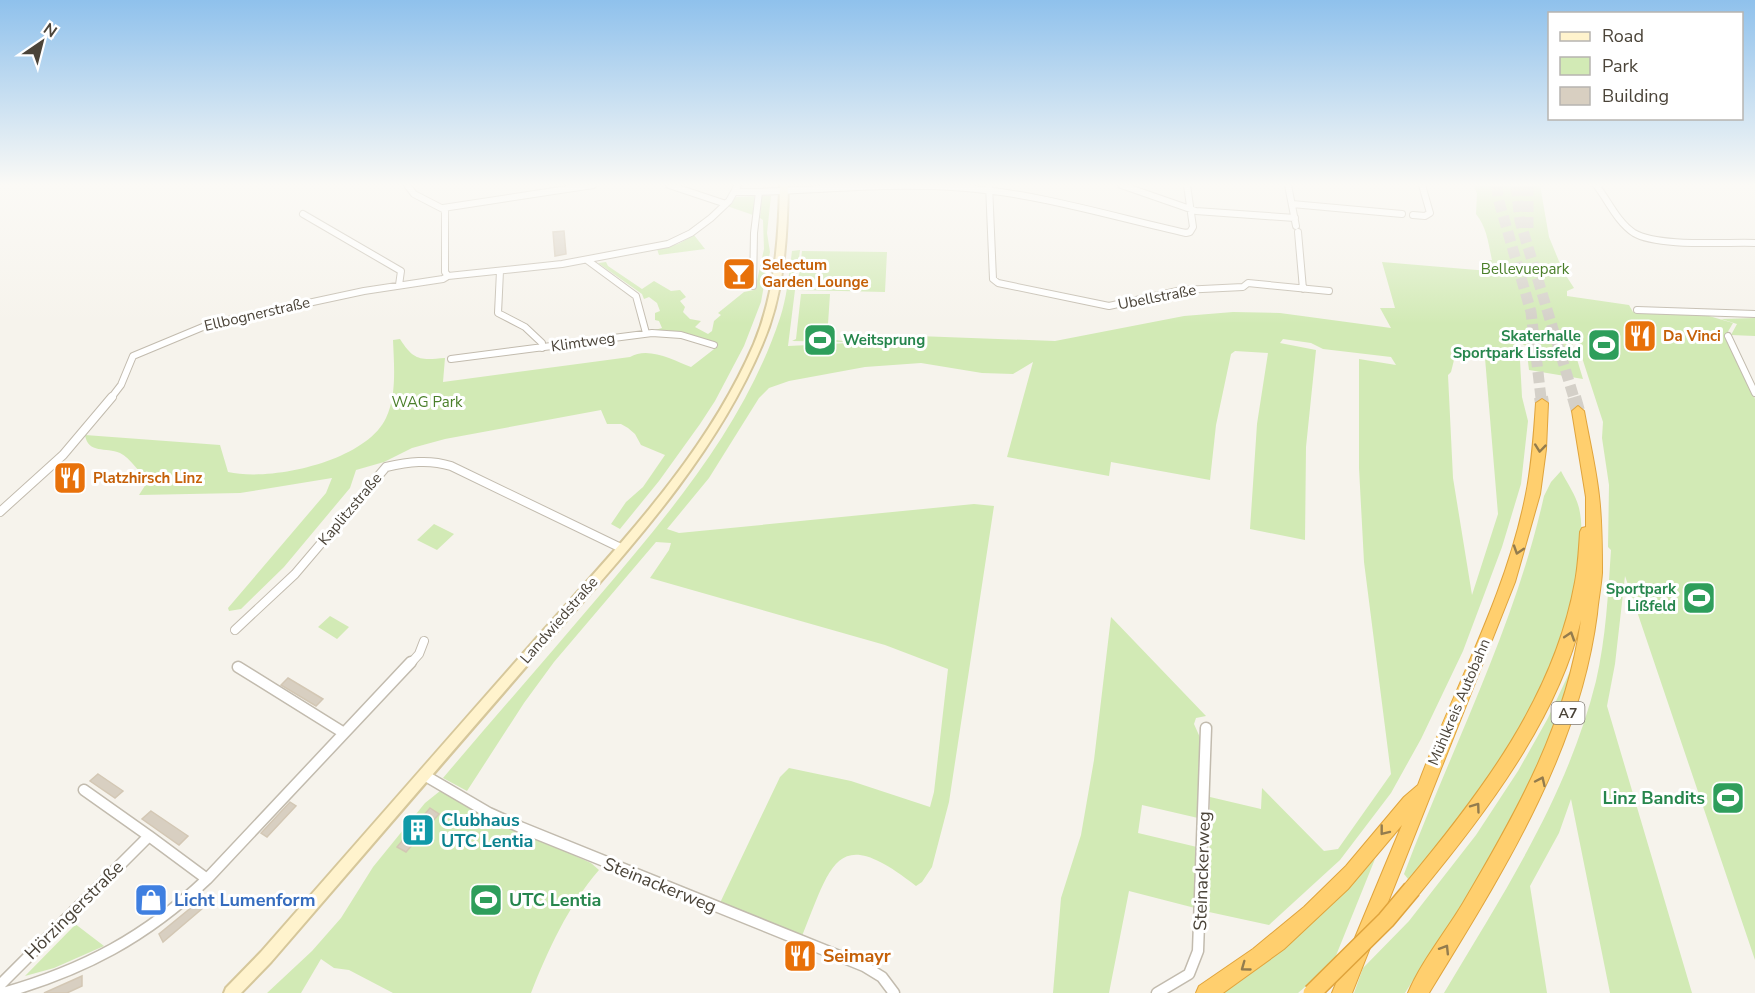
<svg xmlns="http://www.w3.org/2000/svg" width="1755" height="993" font-family="'Nunito Sans',sans-serif">
	<rect width="100%" height="100%" fill="#f6f3ec"/>
	<path fill="#d2eab5" fill-rule="evenodd" d="M1474,185H1540L1549,237L1563,271L1574,288L1567,291V296L1629,305L1633,312L1709,316L1733,323L1726,335L1755,399V960L1625,576L1615,664L1607,706L1692,993H1610L1571,799L1559,833L1530,886L1547,993H1444C1504,892 1567,797 1596,681C1606,638 1608,594 1611,550L1608,547L1609,485L1602,438L1603,422L1574,333H1569L1583,379L1529,370L1526,346L1519,342L1522,397L1528,421L1521,484L1502,547L1463,651L1421,739L1391,793L1340,860L1269,925L1209,912L1210,797L1261,809L1262,788L1324,851L1338,849L1391,774L1364,562L1359,468V359L1396,365L1391,357L1323,349L1311,343L1283,339L1280,343L1316,350L1306,447L1305,540L1250,529L1257,424L1268,353L1235,351L1231,354L1216,425L1210,480L1111,462L1109,476L1007,457L1033,362L1013,374L982,373L921,363L865,367L789,381L769,388L759,398L709,478L667,529L679,533L974,504L994,506L949,802L932,867L922,882L916,886C836,823 832,863 802,936L719,905L780,777L789,768L851,781L930,807L934,792L948,669L885,645L650,578L669,550L671,543L656,542L554,662L524,703L467,791L443,778C493,719 544,661 594,602C667,516 744,427 780,318C787,297 789,274 792,251L800,250L788,346L891,341V335L1055,341L1184,316L1233,312L1280,313L1391,328L1380,308H1395L1382,262L1489,271L1487,260H1492C1488,242 1487,228 1476,214L1477,194ZM1455,356L1485,358L1498,514L1472,595L1453,478L1448,375L1451,372Z
		M755,196L753,215L727,206L736,197Z
		M762,196H771L767,233L770,252L761,302L744,346L715,401L700,424L659,481L620,529L611,524L626,502L643,487L665,455L641,445L635,434L628,428L621,424H607L601,410L445,439L412,448L384,462L356,470L350,488L284,567L241,609L229,611L228,608L326,493L332,478L240,493L139,495L148,481C140,473 130,458 120,453C106,447 88,454 85,435L220,445L228,472C271,482 366,461 386,418C397,395 394,365 393,340L400,339C414,361 420,360 445,358L443,382L630,357C648,346 673,360 691,367L718,346C698,333 674,333 651,331L662,328L659,321L655,320V313L660,311L657,303L649,297L644,299L642,294L598,263L606,262L608,266L642,289L654,281L671,291L680,290L686,297L680,301L685,307L683,312L690,319L701,321L695,327L708,334L712,331L714,321L721,315L718,313L744,292L754,290L756,285L764,249L763,220L760,218Z
		M694,235L705,249L659,255L657,249L678,244Z
		M802,251L887,252L885,292L797,290Z
		M801,294H830L827,339L851,342L792,341L796,339Z
		M1755,318V336L1731,335L1737,324L1721,319Z
		M1561,471C1567,483 1576,495 1579,508C1584,529 1580,551 1577,572C1573,601 1567,632 1555,660C1522,739 1465,816 1408,879L1404,874C1451,749 1515,627 1544,496L1551,482Z
		M434,524L454,534L437,550L417,540Z
		M330,616L349,627L337,639L318,627Z
		M1111,617L1206,716L1196,718L1194,724L1202,742L1198,818L1142,805L1138,833L1197,847L1195,908L1129,891L1109,993H1053L1061,898L1081,835L1094,760Z
		M1572,667C1545,787 1469,891 1405,993H1354L1363,968L1409,921L1476,835L1518,771L1548,718Z
		M440,791H445L487,816L591,863L599,870C568,906 548,950 531,993H393L349,970L334,968L321,959L301,993H267L312,951L341,918L373,867L425,803Z
		M1375,859L1333,963L1298,993H1223C1283,954 1327,911 1375,859Z
		M70,920L104,946L54,968L25,976L74,926L68,921Z"/>
	<path fill="#d8cfc1" stroke="#d3c7b4" stroke-width="1.5" d="M564,231L566,254L555,256L553,232Z
		M76,468L84,471L65,487L57,485Z
		M288,678L323,699L316,706L281,685Z
		M98,774L123,791L115,798L90,781Z
		M290,802L296,806L267,837L261,833Z
		M430,808L439,814L406,852L397,847Z
		M151,811L188,836L179,845L142,819Z
		M198,902L203,908L163,942L159,934Z
		M82,976V986L67,993H44Z"/>
	<g fill="none" stroke-linecap="round" stroke-linejoin="round">
		<path stroke="#d4d0c8" stroke-width="11" stroke-dasharray="11 5" stroke-linecap="butt" d="M1497,185L1498,198L1531,312L1541,398
			M1516,185L1520,221L1574,398
			M1528,185V230"/>
		<path stroke="#d4d0c8" stroke-width="14" stroke-dasharray="14 7" stroke-linecap="butt" d="M1541,397L1542,403
			M1574,397L1578,411"/>
		<defs>
			<path id="minor-far2" d="M407,185L414,194L445,210V272L448,276
				M669,185L726,204
				M989,185L993,279L998,283L1109,306L1182,290L1243,287L1248,283L1329,291
				M1121,185L1196,211L1295,218
				M1288,185L1296,226
				M1596,185C1608,200 1617,222 1634,233C1657,247 1726,242 1755,243
				M736,192H759
				M1292,204L1402,214
				M443,208L593,185
				M303,214L401,271L399,285
				M1413,215L1425,216L1430,213L1422,185
				M1298,232L1303,289
				M587,260L636,296L646,333
				M500,271L498,313L525,327L542,343V348
				M448,276L562,264L668,244L691,233L711,218L729,201L738,185
				M753,286L754,233L759,192C827,189 897,182 966,188C1040,194 1114,217 1186,233L1190,232L1193,227L1187,185
				M1637,310L1755,314
				M1728,336L1755,393
				M451,359L652,333L681,335L714,345
				M111,398L121,385L133,356L210,324L364,291L443,279L448,276"/>
			<path id="minor-far1" d="M0,512L63,455L112,397
				M235,630L295,574L386,467C408,462 429,459 451,466L621,548
				M410,664L419,654L424,641"/>
			<path id="minor" d="M238,667L344,733
				M424,775L489,813L520,827L864,966L882,977L894,993
				M84,790L149,836
				M0,985L149,836L207,879L411,662
				M3,993C84,970 146,937 207,879
				M1157,993L1189,974L1198,951L1206,728"/>
			<path id="secondary" d="M780,185H788C787,239 784,295 762,345C713,461 625,553 544,646C452,751 362,857 271,962L241,993H224L226,988L261,952C352,848 443,744 534,641C615,549 705,458 754,344C775,293 779,239 780,185Z"/>
			<path id="motorway" d="M1542,399L1548,403L1546,449L1540,494L1515,582L1352,993H1332L1402,825L1348,889L1284,949L1223,993H1196L1199,986L1253,949L1304,907L1346,866L1404,797L1418,785C1454,688 1506,596 1526,494C1532,464 1534,434 1536,403Z
				M1578,406L1584,411C1589,439 1596,468 1599,496C1602,521 1602,548 1602,573C1601,587 1598,601 1597,614C1579,754 1501,875 1429,993H1408C1421,962 1445,933 1463,903C1515,815 1567,724 1581,620C1558,719 1482,818 1418,895L1412,898L1406,895L1403,889L1406,883C1480,794 1554,698 1575,582C1578,566 1579,549 1580,532L1582,528L1586,527V497L1572,411Z"/>
		</defs>
		<use href="#minor-far2" stroke="#c2bbae" stroke-width="8"/>
		<use href="#minor-far1" stroke="#c2bbae" stroke-width="10"/>
		<use href="#minor" stroke="#c2bbae" stroke-width="13"/>
		<use href="#secondary" stroke="#d6c79b" stroke-width="4"/>
		<use href="#motorway" stroke="#e0a43c" stroke-width="2"/>
		<use href="#minor-far2" stroke="#fff" stroke-width="6"/>
		<use href="#minor-far1" stroke="#fff" stroke-width="8"/>
		<use href="#minor" stroke="#fff" stroke-width="10"/>
		<use href="#secondary" fill="#fff3cd" fill-rule="evenodd"/>
		<use href="#motorway" fill="#ffcf6e" fill-rule="evenodd"/>
		<defs>
			<path id="motorway-bridge" d="M1312,993L1386,920L1412,889"/>
		</defs>
		<use href="#motorway-bridge" stroke="#e0a43c" stroke-width="20" stroke-linecap="butt"/>
		<use href="#motorway-bridge" stroke="#ffcf6e" stroke-width="17"/>
	</g>
	<defs><path id="oneway-chevron" d="M-2-3.5L2.5 0L-2 3.5" fill="none" stroke-width="1.6" stroke-linecap="round" stroke-linejoin="round" transform="scale(1.5)"/></defs>
	<g stroke="#937c4e">
		<use href="#oneway-chevron" transform="translate(1540 448) rotate(96)"/>
		<use href="#oneway-chevron" transform="translate(1518 550) rotate(108)"/>
		<use href="#oneway-chevron" transform="translate(1570 636) rotate(-72)"/>
		<use href="#oneway-chevron" transform="translate(1541 781) rotate(-65)"/>
		<use href="#oneway-chevron" transform="translate(1476 807) rotate(-54)"/>
		<use href="#oneway-chevron" transform="translate(1384 831) rotate(128)"/>
		<use href="#oneway-chevron" transform="translate(1445 949) rotate(-58)"/>
		<use href="#oneway-chevron" transform="translate(1245 967) rotate(144)"/>
	</g>
	<linearGradient id="sky" x2="0" y2="1"><stop stop-color="#8fc1ec"/><stop offset="0.57" stop-color="#fbfaf6"/><stop offset="1" stop-color="#fbfaf6" stop-opacity="0"/></linearGradient>
	<rect width="1755" height="324" fill="url(#sky)"/>
	<defs>
		<symbol id="bar-square" viewBox="-11 -11 22 22"><rect x="-9" y="-9" width="18" height="18" rx="4" fill="#e8710a" stroke="#fff"/><path d="M-6-5H6L.8 .8V4.5H3.5V6h-7V4.5H-.8V.8Z" fill="#fff"/></symbol>
		<symbol id="restaurant-square" viewBox="-11 -11 22 22"><rect x="-9" y="-9" width="18" height="18" rx="4" fill="#e8710a" stroke="#fff"/><path d="M-5-6h1v4h1v-4h1v4h1v-4h1v5L-1.5 .5V6h-2V.5L-5-1ZM5-6V6H3V1.5H1.5Q1.5-4 5-6Z" fill="#fff"/></symbol>
		<symbol id="stadium-square" viewBox="-11 -11 22 22"><rect x="-9" y="-9" width="18" height="18" rx="4" fill="#2e9e5b" stroke="#fff"/><path d="M0-5a6.5 5 0 1 0 0 10a6.5 5 0 1 0 0-10ZM-3.5-1.8h7v3.6h-7Z" fill="#fff"/></symbol>
		<symbol id="building-square" viewBox="-11 -11 22 22"><rect x="-9" y="-9" width="18" height="18" rx="4" fill="#0f9aa8" stroke="#fff"/><path d="M-4-6H4V6H1V3H-1V6H-4ZM-2.5-4.3h1.7v1.8h-1.7ZM.8-4.3h1.7v1.8H.8ZM-2.5-1h1.7V.8h-1.7ZM.8-1h1.7V.8H.8Z" fill="#fff"/></symbol>
		<symbol id="shop-square" viewBox="-11 -11 22 22"><rect x="-9" y="-9" width="18" height="18" rx="4" fill="#3f7fe0" stroke="#fff"/><path d="M-5-2.5h2.3a2.7 3.5 0 0 1 5.4 0H5L5.5 6h-11ZM-1.5-2.5h3a1.5 2.3 0 0 0-3 0Z" fill="#fff"/></symbol>
	</defs>
	<g fill-rule="evenodd">
		<use href="#bar-square" x="720" y="255" width="38" height="38"/>
		<use href="#restaurant-square" x="1621" y="317" width="38" height="38"/>
		<use href="#stadium-square" x="801" y="321" width="38" height="38"/>
		<use href="#stadium-square" x="1585" y="326" width="38" height="38"/>
		<use href="#restaurant-square" x="51" y="459" width="38" height="38"/>
		<use href="#stadium-square" x="1680" y="579" width="38" height="38"/>
		<use href="#stadium-square" x="1709" y="779" width="38" height="38"/>
		<use href="#building-square" x="399" y="811" width="38" height="38"/>
		<use href="#shop-square" x="132" y="881" width="38" height="38"/>
		<use href="#stadium-square" x="467" y="881" width="38" height="38"/>
		<use href="#restaurant-square" x="781" y="937" width="38" height="38"/>
	</g>
	<g text-anchor="middle" stroke-width="6" stroke-linejoin="round" paint-order="stroke">
		<rect fill="#fff" stroke="#817c74" stroke-width="1.5" x="1551.5" y="702" width="33" height="22" rx="4.5"/>
		<g font-size="14" font-weight="bold" fill="#4b4439">
			<text x="1568" y="718">A7</text>
		</g>
		<g font-size="15" font-weight="bold" fill="#c56008" stroke="#fff" text-anchor="start">
			<text x="762" y="270">Selectum<tspan x="762" dy="17">Garden Lounge</tspan></text>
			<text x="1663" y="341">Da Vinci</text>
			<text x="93" y="483">Platzhirsch Linz</text>
		</g>
		<g font-size="15" fill="#4a7f2a" stroke="#fff">
			<text x="1525" y="274">Bellevuepark</text>
			<text x="427" y="407">WAG Park</text>
		</g>
		<g font-size="15" fill="#4b4439" stroke="#fff">
			<text transform="translate(1157 297) rotate(-11)" y="5">Ubellstraße</text>
			<text transform="translate(257 314) rotate(-13)" y="5">Ellbognerstraße</text>
			<text transform="translate(583 342) rotate(-8)" y="5">Klimtweg</text>
			<text transform="translate(350 509) rotate(-50)" y="5">Kaplitzstraße</text>
			<text transform="translate(559 620) rotate(-49)" y="5">Landwiedstraße</text>
			<text transform="translate(1459 702) rotate(-67)" y="5">Mühlkreis Autobahn</text>
		</g>
		<g font-size="15" font-weight="bold" fill="#27864d" stroke="#fff" text-anchor="end">
			<text x="1581" y="341">Skaterhalle<tspan x="1581" dy="17">Sportpark Lissfeld</tspan></text>
			<text x="843" y="345" text-anchor="start">Weitsprung</text>
			<text x="1676" y="594">Sportpark<tspan x="1676" dy="17">Lißfeld</tspan></text>
		</g>
		<g font-size="18" font-weight="bold" fill="#27864d" stroke="#fff" text-anchor="end">
			<text x="1705" y="804">Linz Bandits</text>
			<text x="509" y="906" text-anchor="start">UTC Lentia</text>
		</g>
		<g font-size="18" font-weight="bold" fill="#0d838f" stroke="#fff" text-anchor="start">
			<text x="441" y="826">Clubhaus<tspan x="441" dy="21">UTC Lentia</tspan></text>
		</g>
		<g font-size="18" fill="#4b4439" stroke="#fff">
			<text transform="translate(1202 871) rotate(-88)" y="6">Steinackerweg</text>
			<text transform="translate(660 885) rotate(22)" y="6">Steinackerweg</text>
			<text transform="translate(74 910) rotate(-45)" y="6">Hörzingerstraße</text>
		</g>
		<g font-size="18" font-weight="bold" fill="#366cbe" stroke="#fff" text-anchor="start">
			<text x="174" y="906">Licht Lumenform</text>
		</g>
		<g font-size="18" font-weight="bold" fill="#c56008" stroke="#fff" text-anchor="start">
			<text x="823" y="962">Seimayr</text>
		</g>
	</g>
	<rect x="1548" y="12" width="195" height="108" fill="#ffffff" stroke="#b7b4b0" stroke-width="1.5"/>
	<rect x="1560" y="32" width="30" height="9" fill="#fff3cd" stroke="#b7b4b0" stroke-width="1.5"/>
	<text x="1602" y="42" font-size="18" fill="#4b4439">Road</text>
	<rect x="1560" y="57" width="30" height="18" fill="#d2eab5" stroke="#b7b4b0" stroke-width="1.5"/>
	<text x="1602" y="72" font-size="18" fill="#4b4439">Park</text>
	<rect x="1560" y="87" width="30" height="18" fill="#d8cfc1" stroke="#b7b4b0" stroke-width="1.5"/>
	<text x="1602" y="102" font-size="18" fill="#4b4439">Building</text>
	<g transform="translate(42 42) rotate(35)" stroke="#ffffff" stroke-width="4.5" paint-order="stroke">
	<path d="M0-4.5L10 22L0 15L-10 22Z" fill="#4b4439"/>
	<text y="-9" font-size="16" font-weight="bold" text-anchor="middle" fill="#4b4439">N</text>
	</g>
</svg>
